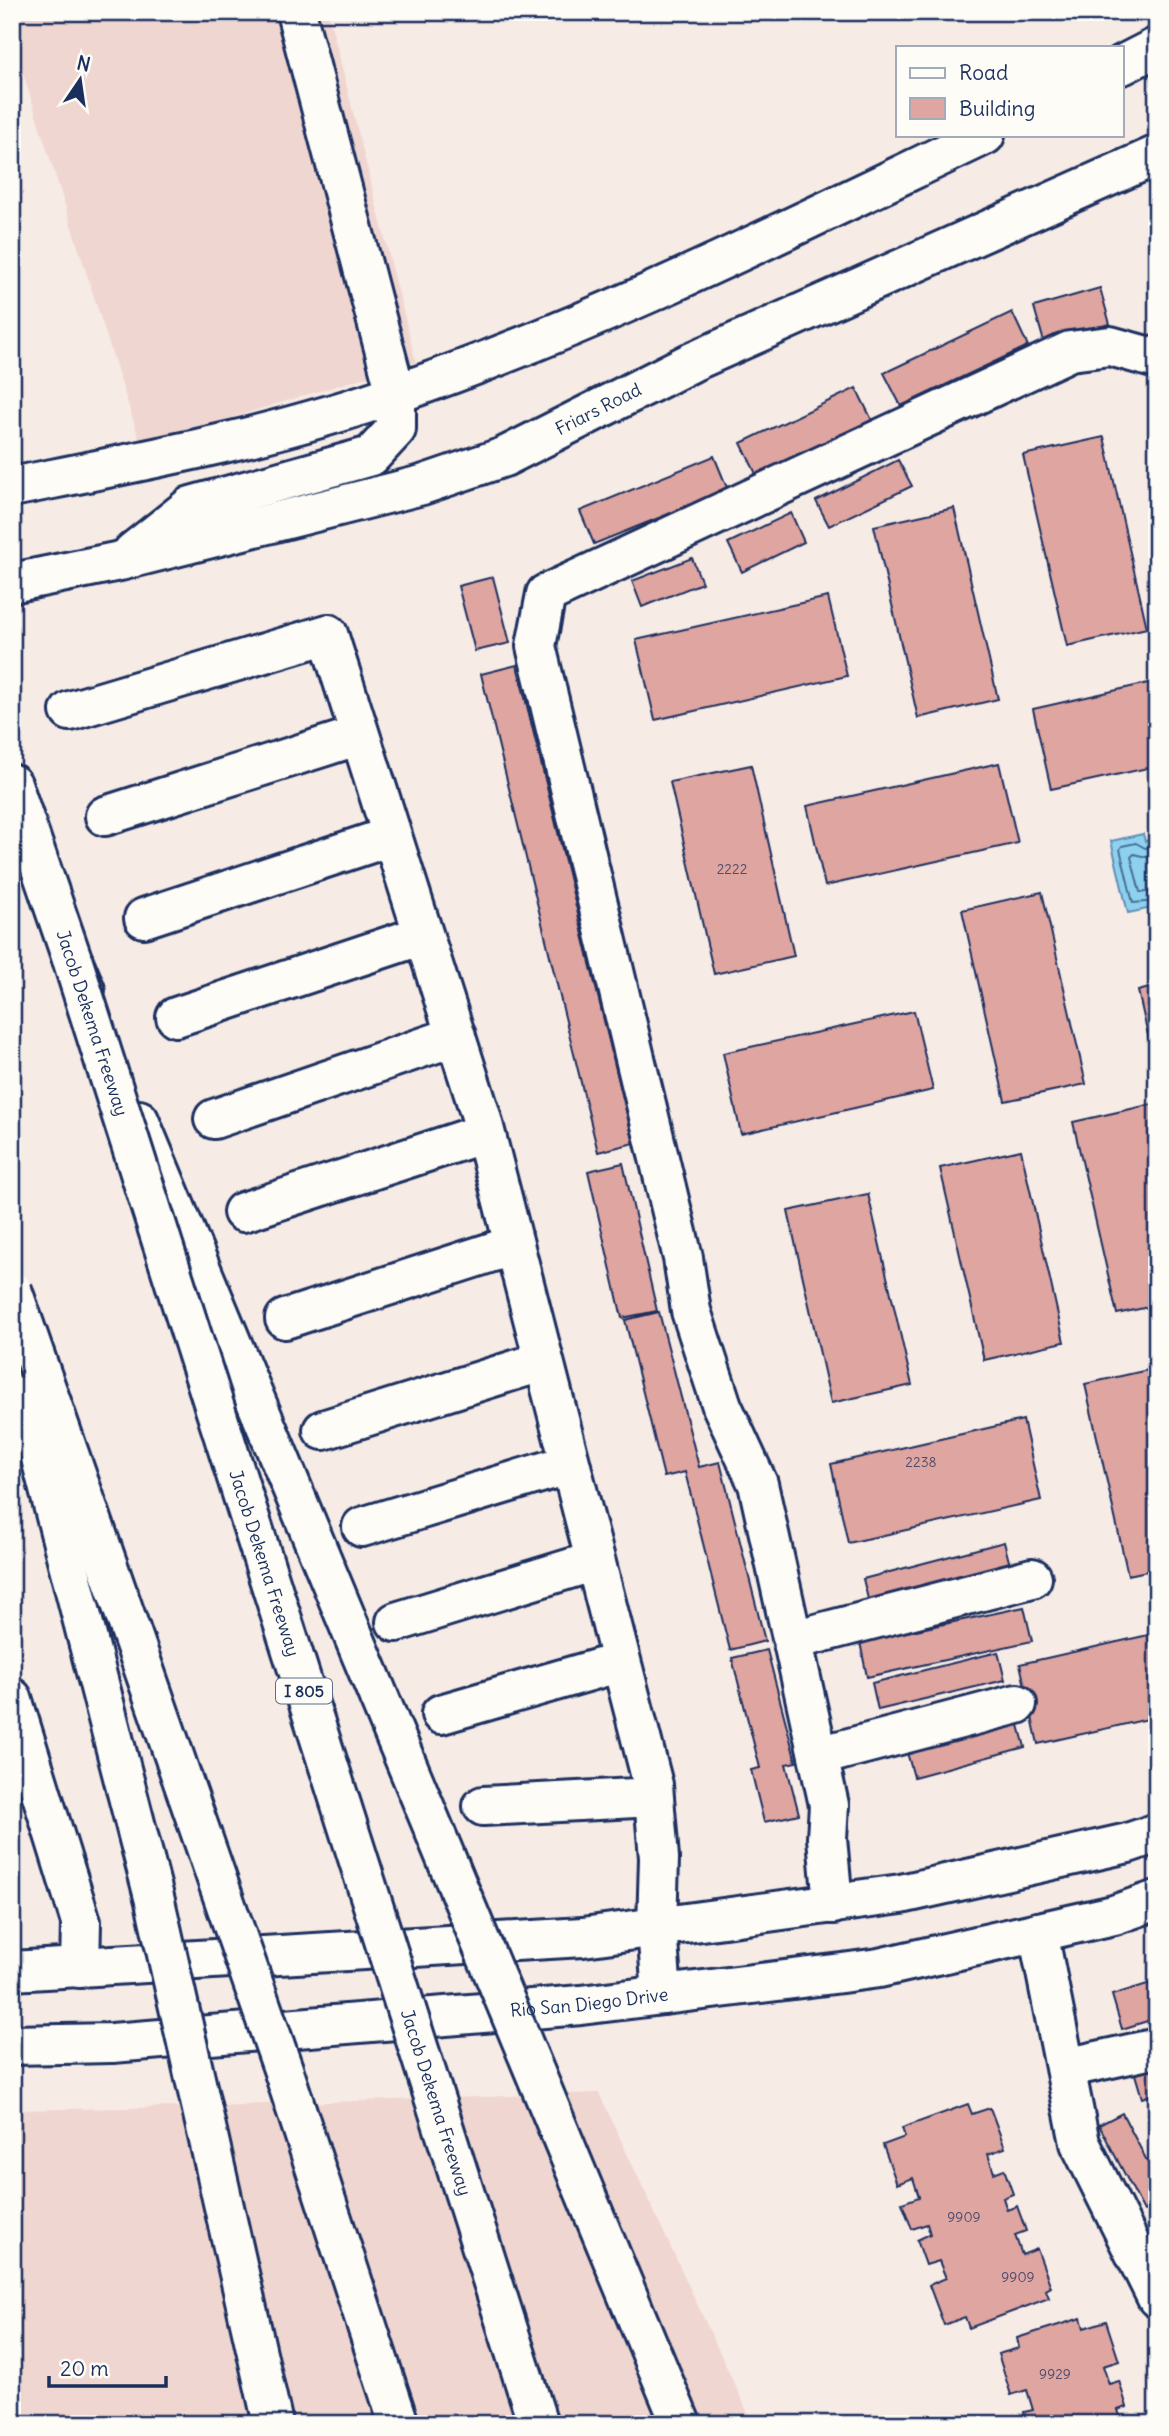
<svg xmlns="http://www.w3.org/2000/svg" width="1169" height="2436" font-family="Delius,sans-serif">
	<rect width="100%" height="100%" fill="#f7ebe6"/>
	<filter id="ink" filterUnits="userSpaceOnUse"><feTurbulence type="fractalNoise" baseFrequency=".0143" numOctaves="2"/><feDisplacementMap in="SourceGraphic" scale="14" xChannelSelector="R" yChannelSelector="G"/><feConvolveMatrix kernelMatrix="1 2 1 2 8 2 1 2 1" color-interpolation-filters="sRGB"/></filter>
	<g filter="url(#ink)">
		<path fill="#f0d6d1" d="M12,12H328L416,362L141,445L12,39Z
			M599,2093L753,2424H12V2110L181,2107Z"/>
		<path fill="#8ed1ef" stroke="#6090b5" stroke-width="2" d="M1143,834L1145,841L1157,839V907L1128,913L1111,841Z"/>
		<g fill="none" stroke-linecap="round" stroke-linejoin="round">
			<path stroke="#497098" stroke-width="2" d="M1157,846L1145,848L1136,843L1122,846L1120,849L1133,903L1157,901
				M1157,855L1146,857L1134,854L1131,857L1140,892H1157"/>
		</g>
		<path fill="#dfa5a0" stroke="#1b2f5e" stroke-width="2" d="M1100,288L1110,324L1044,342L1034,307Z
			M1012,312L1028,346L901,406L884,373Z
			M856,388L872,420L757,476L741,443Z
			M1104,437L1147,628L1067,646L1023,455Z
			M714,456L728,490L594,544L580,511Z
			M898,460L912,486L829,526L816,501Z
			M954,508L998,699L918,718L874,526Z
			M791,513L804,542L742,572L728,543Z
			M692,558L702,583L642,607L632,581Z
			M493,577L510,643L475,651L458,586Z
			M828,597L847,676L655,720L636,640Z
			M517,665L634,1143L598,1152L481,674Z
			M1157,681V766L1051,789L1033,709Z
			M999,763L1018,843L825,886L807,806Z
			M751,765L794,956L714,974L670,782Z
			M1042,892L1086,1084L1005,1101L962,910Z
			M1157,986V1071H1156L1138,991Z
			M914,1011L933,1090L741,1134L723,1053Z
			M1153,1104L1157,1120V1305L1117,1314L1073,1122Z
			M1021,1150L1064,1342L984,1360L940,1168Z
			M623,1163L657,1311L622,1318L588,1171Z
			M868,1194L912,1385L831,1403L788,1211Z
			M659,1312L699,1467L720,1462L765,1641L730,1650L685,1472L664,1477L625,1320Z
			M1157,1368V1569L1128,1575L1085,1384Z
			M1023,1420L1041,1500L848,1543L831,1464Z
			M1004,1542L1011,1569L870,1607L863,1579Z
			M1024,1607L1032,1641L867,1677L860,1642Z
			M1157,1633V1717L1038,1744L1020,1664Z
			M767,1650L796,1762L786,1764L799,1814L764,1822L751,1770L760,1768L732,1658Z
			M998,1652L1005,1680L878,1710L872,1683Z
			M1017,1718L1025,1747L914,1777L906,1749Z
			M1157,1981V2018L1122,2029L1112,1995Z
			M1157,2056V2093L1142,2098L1132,2064Z
			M968,2104L972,2114L990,2108L1005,2148L988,2154L994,2173L1004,2169L1013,2194L1003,2198L1007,2210L1017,2206L1026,2231L1015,2235L1022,2255L1037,2249L1051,2287L1046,2290L1049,2298L969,2328L965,2317L944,2325L929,2285L946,2278L939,2261L926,2265L917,2240L930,2234L927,2224L912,2229L902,2203L919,2197L913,2178L897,2184L883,2145L905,2137L902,2128Z
			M1122,2113L1157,2180V2204L1144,2211L1099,2125Z
			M1081,2318L1084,2328L1106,2321L1119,2361L1103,2366L1109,2384L1119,2381L1127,2407L1118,2410L1122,2422L1132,2418L1134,2424H1027L1024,2412L1033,2410L1027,2390L1011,2395L998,2354L1019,2348L1017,2338Z"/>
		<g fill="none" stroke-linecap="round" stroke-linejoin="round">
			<defs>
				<path id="minor" d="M296,12L396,394
					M70,711L328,634L481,1116L653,1785L659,1858L657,1928L662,1995
					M105,816L360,735
					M144,918L392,836
					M176,1017L423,935
					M214,1119L456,1036
					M243,1212L485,1133
					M285,1319L514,1245
					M323,1430L544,1361
					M362,1527L570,1464
					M396,1622L595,1561
					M793,1640L1032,1578
					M12,1698L81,1922L80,1968
					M441,1714L621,1662
					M819,1756L1017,1704
					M483,1806L654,1797
					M833,1904L827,1838L829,1805L758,1484L722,1406L691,1311L683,1258L536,646L546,594L1070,351L1110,346L1157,359
					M1038,1932L1080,2143L1157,2298
					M1065,2068L1157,2048"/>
				<g id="major">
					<path d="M12,1971L583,1937L901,1894L1128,1843L1157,1833"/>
					<path id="s1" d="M12,2045L112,2043L581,2005L842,1973L879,1968L1114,1915L1157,1900"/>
				</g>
				<g id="highway">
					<path d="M1122,65L1157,47"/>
					<path d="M12,487C142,461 274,437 398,393C601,323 792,227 985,135"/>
					<path d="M133,552L191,506L371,456L396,429V394"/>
					<path id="s2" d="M12,583L120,561L422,485L504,457L692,362L1157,155"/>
					<path d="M12,784L72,959L85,990"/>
					<path d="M139,1120L450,1868"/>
				</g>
			</defs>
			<use href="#minor" stroke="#1b2f5e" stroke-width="44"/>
			<use href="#major" stroke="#1b2f5e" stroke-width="44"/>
			<use href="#highway" stroke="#1b2f5e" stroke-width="44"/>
			<use href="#minor" stroke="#fdfcf7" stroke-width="38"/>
			<use href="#major" stroke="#fdfcf7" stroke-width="38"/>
			<use href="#highway" stroke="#fdfcf7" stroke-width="38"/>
			<defs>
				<g id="highway-bridge">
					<path id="s3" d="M72,959L538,2424"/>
					<path d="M12,1290L283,2069L399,2424"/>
					<path d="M25,1396L155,1901L273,2424"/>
					<path d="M450,1868L681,2424"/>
				</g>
			</defs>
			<use href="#highway-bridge" stroke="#1b2f5e" stroke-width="44" stroke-linecap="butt"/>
			<use href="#highway-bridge" stroke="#fdfcf7" stroke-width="38"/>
		</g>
	</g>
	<g text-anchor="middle" stroke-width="6" stroke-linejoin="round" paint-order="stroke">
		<g font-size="14" fill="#4c4c6e">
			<text x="732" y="874">2222</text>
			<text x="921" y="1467">2238</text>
			<text x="964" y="2222">9909</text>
			<text x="1018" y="2282">9909</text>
			<text x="1055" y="2379">9929</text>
		</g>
		<rect fill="#fdfcf7" stroke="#5f6c8c" stroke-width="2" x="276" y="1678.5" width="56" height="25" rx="5"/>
		<g font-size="16" font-weight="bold" fill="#1b2f5e">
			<text x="304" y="1697">I 805</text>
		</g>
		<g font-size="18" fill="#1b2f5e" stroke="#fdfcf7">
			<text dy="6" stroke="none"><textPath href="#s2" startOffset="614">Friars Road</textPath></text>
			<text transform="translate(92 1023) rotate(72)" y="6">Jacob Dekema Freeway</text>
			<text dy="6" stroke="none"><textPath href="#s3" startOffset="634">Jacob Dekema Freeway</textPath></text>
			<text dy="6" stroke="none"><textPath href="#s1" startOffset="579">Rio San Diego Drive</textPath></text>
			<text dy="6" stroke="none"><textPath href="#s3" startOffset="1200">Jacob Dekema Freeway</textPath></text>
		</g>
	</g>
	<rect width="1169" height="2436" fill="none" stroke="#fdfcf7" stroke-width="42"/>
	<rect x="21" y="21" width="1127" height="2394" fill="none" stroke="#1b2f5e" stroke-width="2.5" filter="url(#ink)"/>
	<rect x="896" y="46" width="228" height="91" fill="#fdfcf7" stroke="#a3aaba" stroke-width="2"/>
	<rect x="910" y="68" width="35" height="10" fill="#fdfcf7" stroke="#a3aaba" stroke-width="2"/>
	<text x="959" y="80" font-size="21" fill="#1b2f5e">Road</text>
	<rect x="910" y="98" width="35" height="21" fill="#dfa5a0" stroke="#a3aaba" stroke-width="2"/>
	<text x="959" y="116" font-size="21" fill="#1b2f5e">Building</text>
	<g transform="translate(80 80) rotate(13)" stroke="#fdfcf7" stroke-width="5" paint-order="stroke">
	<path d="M0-5L12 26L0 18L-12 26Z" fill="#1b2f5e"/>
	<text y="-10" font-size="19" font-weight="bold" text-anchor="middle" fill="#1b2f5e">N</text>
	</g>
	<path d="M49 2376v10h117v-10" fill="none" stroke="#1b2f5e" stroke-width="3.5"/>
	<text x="60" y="2376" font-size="21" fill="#1b2f5e" stroke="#fdfcf7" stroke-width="5" paint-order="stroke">20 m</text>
</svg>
